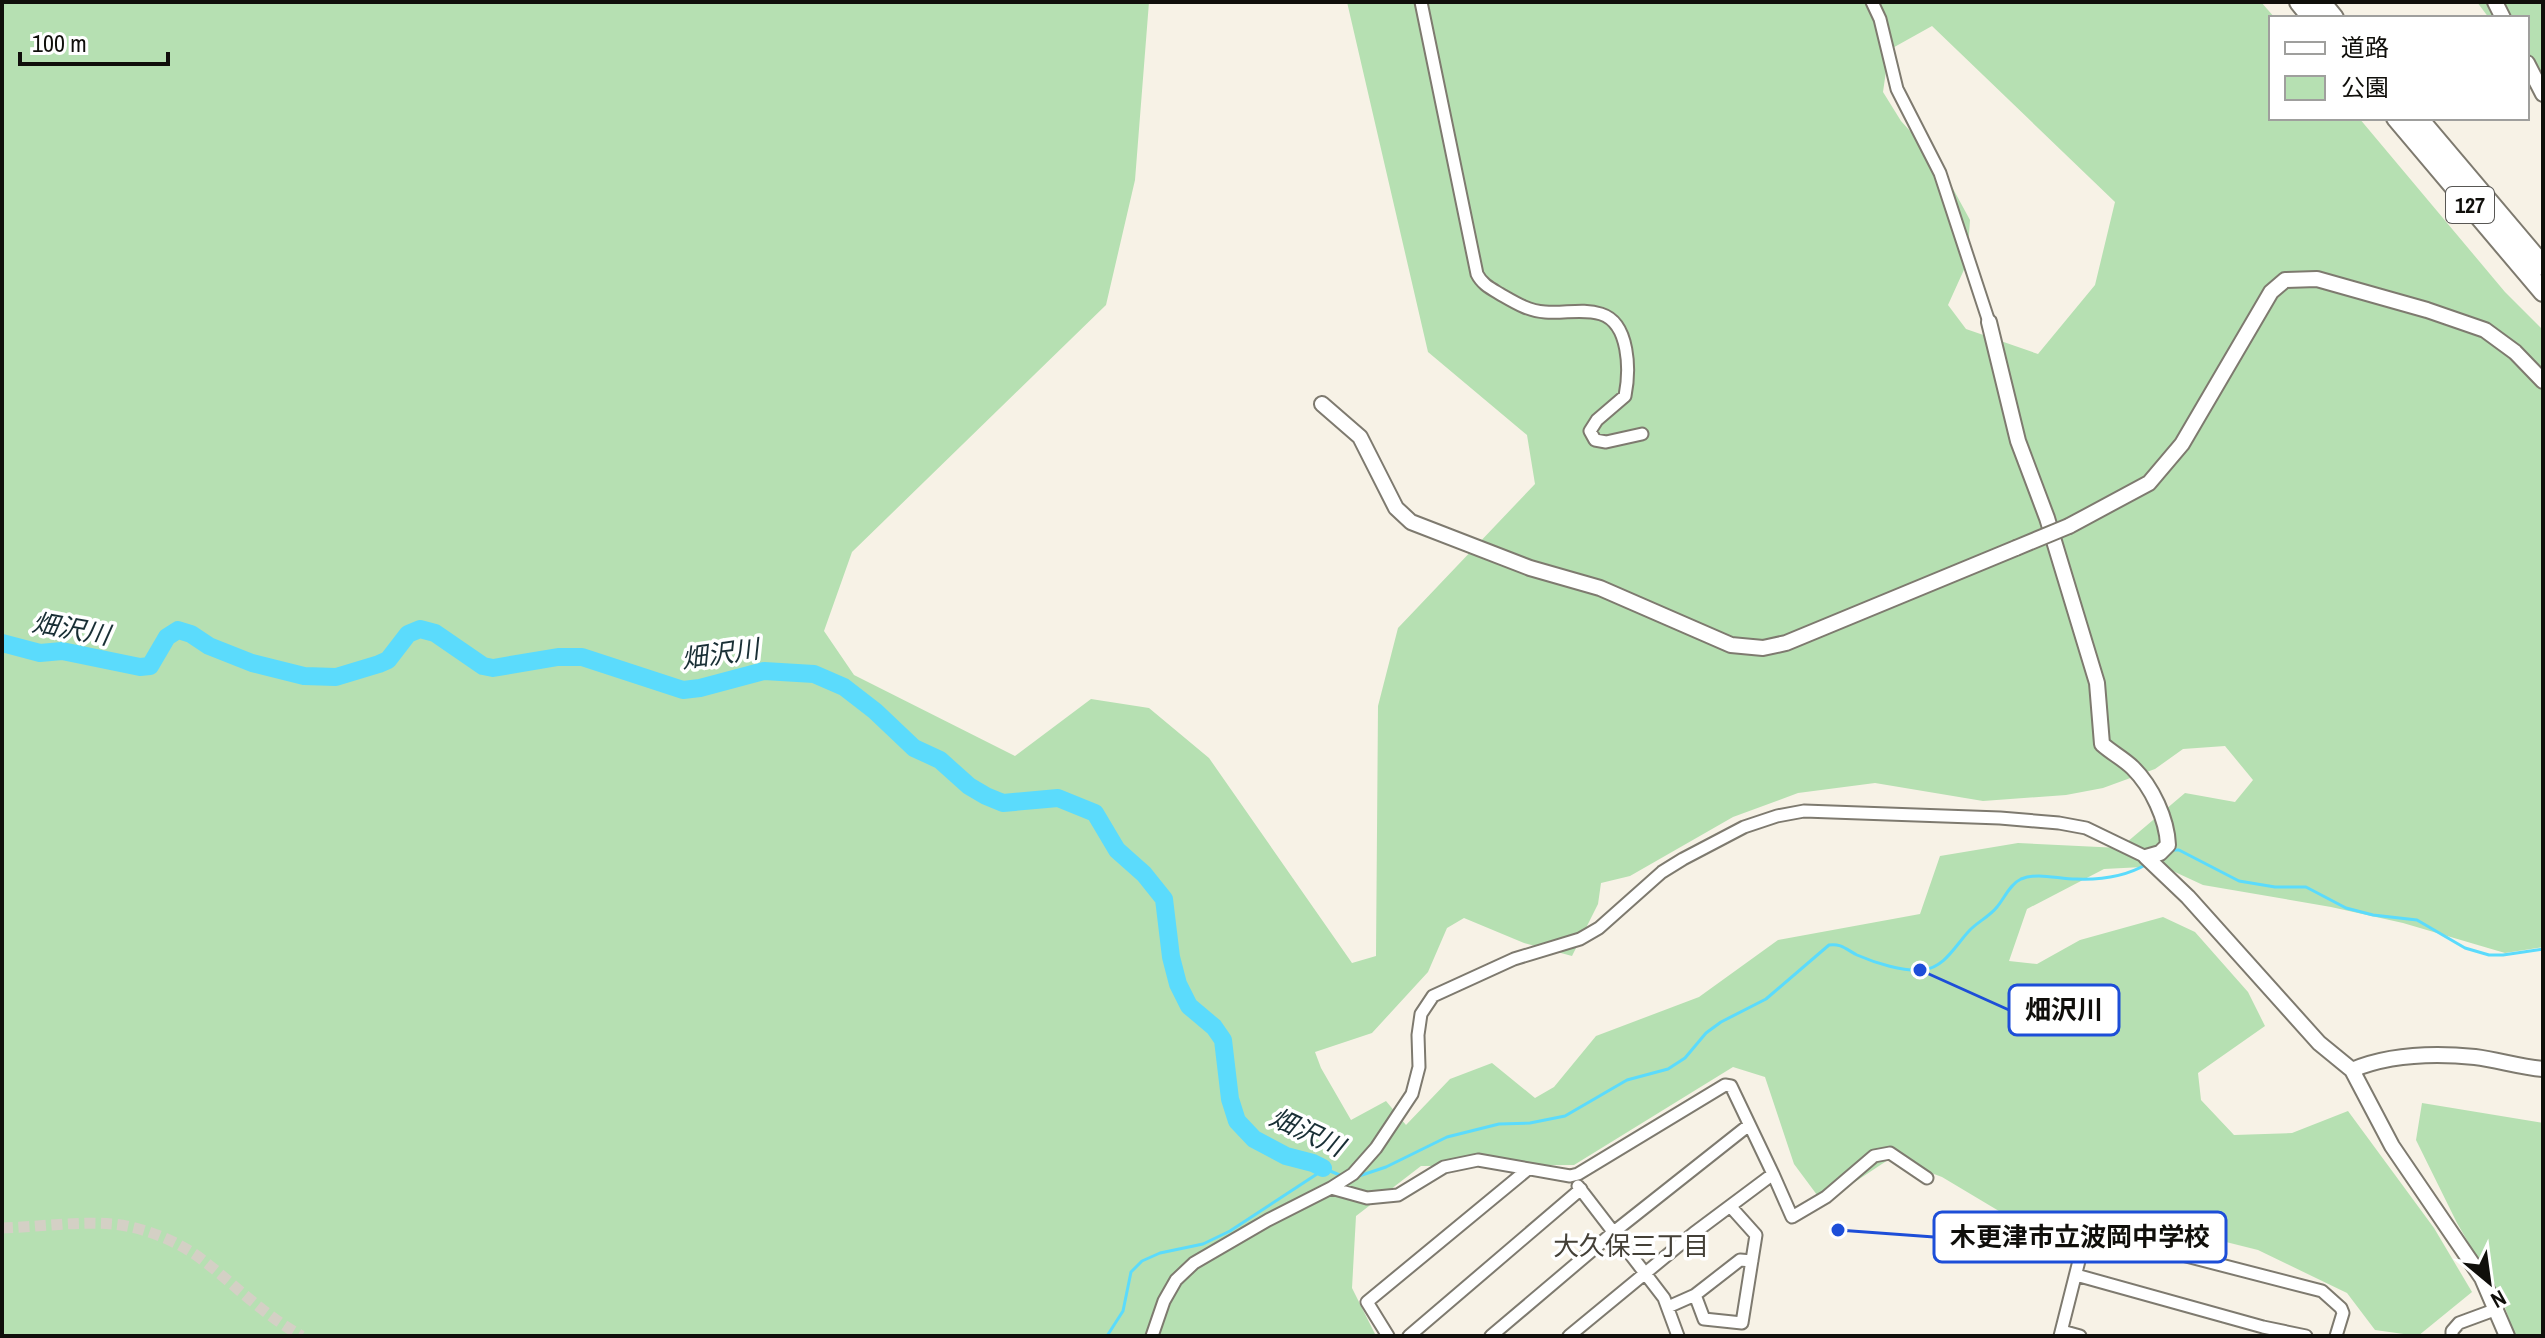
<svg xmlns="http://www.w3.org/2000/svg" width="2545" height="1338" font-family="'Archivo Narrow','Noto Sans JP',sans-serif">
	<rect width="100%" height="100%" fill="#f7f2e6"/>
	<path fill="#b6e0b2" fill-rule="evenodd" d="M2,2H1149L1135,180L1106,305L852,552L824,631L854,675L1015,756L1091,699L1149,708L1209,758L1352,963L1376,956L1378,706L1398,628L1535,484L1527,435L1428,352L1347,2H2261L2275,18H2271V118H2359L2505,292L2543,330V947L2505,953L2403,923L2331,907L2203,885L2162,866L2104,869L2027,909L2009,961L2037,964L2080,940L2163,917L2195,932L2248,992L2265,1026L2198,1073L2201,1100L2234,1135L2292,1133L2348,1111L2434,1228L2472,1292L2418,1336L2375,1330L2347,1293L2258,1250L2146,1222L2062,1230L2014,1220L1942,1177L1891,1158L1823,1203L1794,1164L1765,1077L1733,1067L1574,1165L1421,1166L1356,1216L1352,1288L1376,1336H2ZM1932,26L2115,202L2095,285L2038,354L1966,329L1948,305L1967,263L1970,220L1939,163L1901,121L1883,92L1889,50ZM2225,746L2253,780L2235,802L2185,793L2120,848L2018,843L1940,856L1920,914L1778,940L1699,997L1596,1036L1554,1087L1535,1098L1492,1063L1450,1079L1406,1125L1386,1101L1351,1120L1321,1068L1315,1052L1372,1033L1428,972L1447,928L1464,918L1524,943L1572,956L1598,904L1601,883L1630,876L1733,817L1798,793L1875,783L1983,801L2066,795L2103,788L2155,769L2183,749Z
		M2477,2H2543V93L2527,71V18H2489Z
		M2422,1103L2543,1123V1336H2515L2503,1302L2457,1223L2416,1140Z"/>
	<g fill="none" stroke-linecap="round" stroke-linejoin="round">
		<path stroke="#5bdbfc" stroke-width="3" d="M2171,850H2179L2239,881L2275,887H2306L2346,908L2373,915L2417,920L2465,948L2489,955H2503L2543,949
			M1353,1178L1386,1167L1447,1137L1499,1124L1530,1123L1565,1116L1627,1080L1668,1069L1685,1058L1706,1033L1721,1022L1766,999L1829,945C1841,943 1847,950 1857,955C1875,963 1904,972 1923,970C1945,967 1955,946 1969,931C1977,922 1989,917 1997,907C2004,899 2010,884 2021,879C2038,872 2058,879 2076,879C2101,880 2125,877 2147,864
			M1107,1336L1123,1311L1131,1272L1142,1261L1160,1253L1203,1244L1230,1231L1317,1174L1323,1168L1342,1176"/>
		<path stroke="#5bdbfc" stroke-width="18" d="M2,643L40,653L62,651L140,667L150,666L167,637L178,630L191,634L209,646L252,663L304,676L336,677L379,664L388,660L408,634L420,629L435,633L483,666L493,668L558,657H582L683,690L700,688L764,671L814,674L844,687L875,711L914,748L940,760L969,786L986,796L1003,803L1058,798L1095,813L1117,850L1144,874L1164,899L1171,957L1178,984L1189,1006L1214,1027L1223,1040L1230,1099L1237,1121L1254,1139L1286,1156L1313,1163L1323,1168"/>
		<path stroke="#d4d0c5" stroke-width="11" stroke-dasharray="11 5.5" stroke-linecap="butt" d="M2,1228C38,1227 77,1221 113,1224C144,1227 180,1242 204,1261C236,1286 265,1316 302,1336"/>
		<defs>
			<path id="minor" d="M1421,2L1477,274C1482,284 1490,288 1500,294C1514,302 1528,311 1545,312C1563,314 1583,308 1601,314C1630,323 1630,371 1625,396L1597,420L1590,431L1595,440L1606,442L1642,434
				M1872,2L1880,19L1897,89L1940,173L1989,322
				M1773,1174L1792,1217L1826,1197L1874,1156L1890,1153L1927,1178
				M1578,1186L1664,1298L1678,1336
				M1331,1188L1367,1198L1398,1195L1444,1167L1478,1160L1570,1176L1578,1174L1725,1085L1731,1086L1773,1174L1694,1233L1569,1336
				M2076,1275L2263,1327L2306,1336
				M1695,1295L1740,1260L1752,1261
				M1668,1307L1695,1295L1704,1319L1742,1323L1756,1235L1730,1206
				M2062,1331L2080,1336
				M1152,1336L1164,1301L1176,1280L1194,1263L1268,1220L1331,1188L1353,1174L1376,1148L1412,1094L1419,1067L1418,1035L1421,1014L1433,996L1514,959L1580,939L1599,928L1662,872L1683,859L1744,827L1777,816L1804,811L2000,818L2059,823L2086,828L2146,857
				M1388,1336L1367,1302L1527,1170
				M1409,1336L1581,1189
				M1491,1336L1615,1231L1749,1125
				M2060,1336L2084,1241L2097,1233L2322,1291L2341,1308L2343,1313L2336,1336
				M2452,1336V1331L2459,1323L2497,1309"/>
			<path id="tertiary" d="M2495,2L2503,18
				M2527,63L2543,94
				M1989,322L2018,441L2047,518L2097,683L2102,744C2112,753 2124,759 2133,768C2152,787 2167,819 2168,845L2160,853L2146,857
				M1322,404L1360,437L1396,508L1411,522L1530,568L1600,588L1731,645L1763,648L1786,643L2016,548
				M2069,526L2149,483L2182,444L2271,292L2285,280L2317,279L2427,310L2485,330L2515,352L2543,381
				M2146,857L2188,897L2319,1043L2352,1070L2392,1146L2482,1278L2507,1336
				M2352,1070C2390,1054 2434,1053 2475,1057C2498,1060 2520,1067 2543,1069"/>
			<path id="trunk" d="M2299,2L2312,18
				M2321,2L2334,18
				M2396,118L2543,292
				M2418,118L2543,266"/>
		</defs>
		<use href="#minor" stroke="#7e7a6f" stroke-width="15"/>
		<use href="#tertiary" stroke="#7e7a6f" stroke-width="18"/>
		<use href="#trunk" stroke="#7e7a6f" stroke-width="22"/>
		<use href="#minor" stroke="#fff" stroke-width="11"/>
		<use href="#tertiary" stroke="#fff" stroke-width="14"/>
		<use href="#trunk" stroke="#fff" stroke-width="18"/>
		<defs>
			<path id="tertiary-bridge" d="M2016,548L2069,526"/>
		</defs>
		<use href="#tertiary-bridge" stroke="#7e7a6f" stroke-width="18" stroke-linecap="butt"/>
		<use href="#tertiary-bridge" stroke="#fff" stroke-width="14"/>
	</g>
	<g text-anchor="middle" stroke-width="7" stroke-linejoin="round" paint-order="stroke">
		<rect fill="#fff" stroke="#585754" stroke-width="2" x="2446" y="187" width="48" height="36" rx="6"/>
		<g font-size="22" font-weight="bold" fill="#100f0b">
			<text x="2470" y="213">127</text>
		</g>
		<g font-size="26" font-style="italic" fill="#192f35" stroke="#fff">
			<text transform="translate(71 629) rotate(10)" y="9">畑沢川</text>
			<text transform="translate(720 654) rotate(-8)" y="9">畑沢川</text>
			<text transform="translate(1307 1132) rotate(25)" y="9">畑沢川</text>
		</g>
		<g font-size="26" fill="#444037" stroke="#fff">
			<text x="1631" y="1255">大久保三丁目</text>
		</g>
	</g>
	<path fill="none" stroke="#1d4ed8" stroke-width="3" d="M1920 970L2009 1010M1838 1230L1934 1237"/>
	<g fill="#1d4ed8" stroke="#fff" stroke-width="3">
		<circle cx="1920" cy="970" r="8"/>
		<circle cx="1838" cy="1230" r="8"/>
	</g>
	<g fill="#fff" stroke="#1d4ed8" stroke-width="3">
		<rect x="2009" y="985" width="110" height="50" rx="8"/>
		<rect x="1934" y="1212" width="292" height="50" rx="8"/>
	</g>
	<g font-size="26" text-anchor="middle" font-weight="bold" fill="#100f0b">
		<text x="2064" y="1019">畑沢川</text>
		<text x="2080" y="1246">木更津市立波岡中学校</text>
	</g>
	<rect width="2545" height="1338" fill="none" stroke="#100f0b" stroke-width="8"/>
	<rect x="2269" y="16" width="260" height="104" fill="#ffffff" stroke="#9f9f9d" stroke-width="2"/>
	<rect x="2285" y="42" width="40" height="12" fill="#ffffff" stroke="#9f9f9d" stroke-width="2"/>
	<text x="2341" y="56" font-size="24" fill="#100f0b">道路</text>
	<rect x="2285" y="76" width="40" height="24" fill="#b6e0b2" stroke="#9f9f9d" stroke-width="2"/>
	<text x="2341" y="96" font-size="24" fill="#100f0b">公園</text>
	<g transform="translate(2489 1282) rotate(151)" stroke="#ffffff" stroke-width="6" paint-order="stroke">
	<path d="M0-6L14 30L0 20L-14 30Z" fill="#100f0b"/>
	<text y="-12" font-size="22" font-weight="bold" text-anchor="middle" fill="#100f0b">N</text>
	</g>
	<path d="M20 52v12h148v-12" fill="none" stroke="#100f0b" stroke-width="4"/>
	<text x="32" y="52" font-size="24" fill="#100f0b" stroke="#ffffff" stroke-width="6" paint-order="stroke">100 m</text>
</svg>
